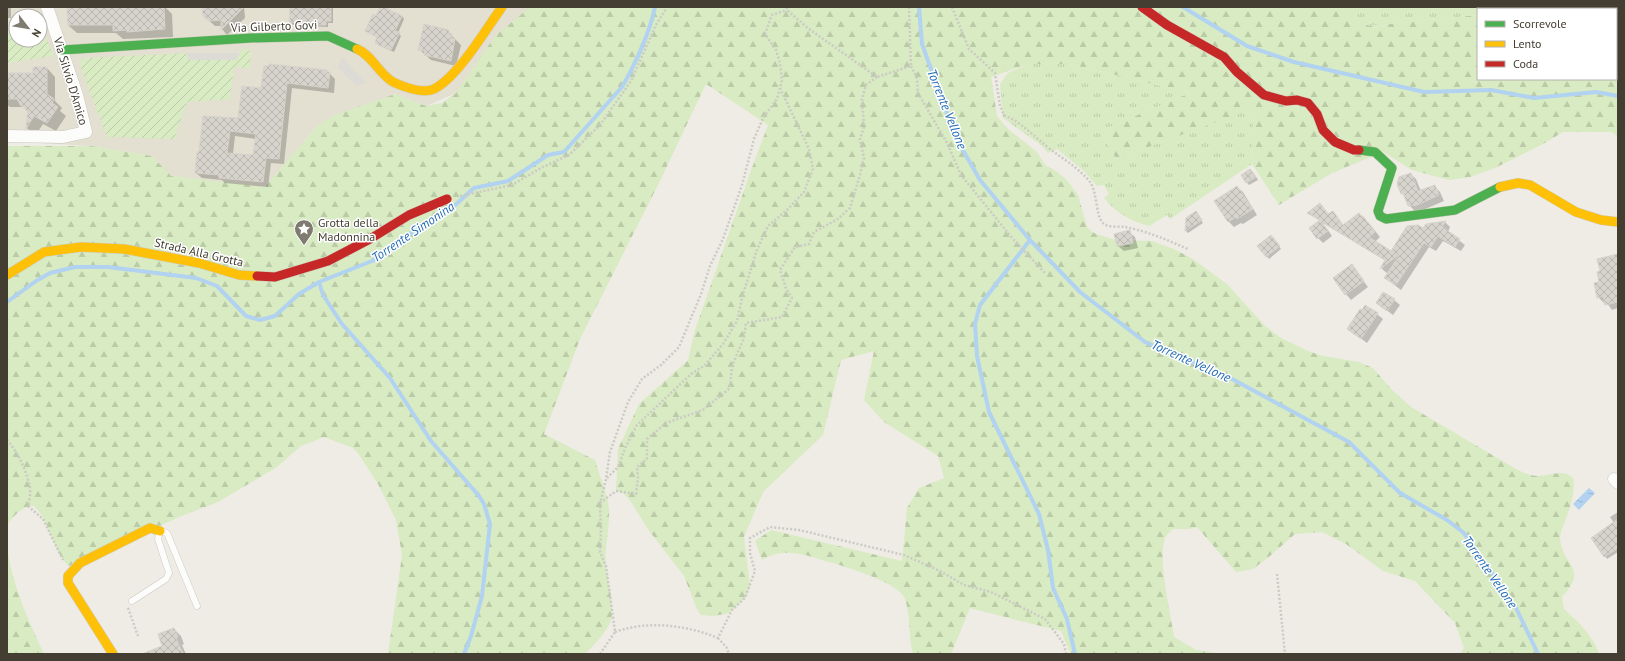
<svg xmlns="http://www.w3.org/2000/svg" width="1625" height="661" font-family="'PT Sans',sans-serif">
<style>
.residential{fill:#e3dfd1;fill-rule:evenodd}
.grass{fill:url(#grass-tufts)}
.forest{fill:url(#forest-firs)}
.garden{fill:url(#garden-furrows)}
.parking{fill:#dddbd5}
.water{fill:url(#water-ripples)}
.shadow{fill:#0003;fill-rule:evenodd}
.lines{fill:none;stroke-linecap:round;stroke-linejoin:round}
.stream{stroke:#b1d2f0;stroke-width:4}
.building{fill:url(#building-cross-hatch);stroke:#d6d3cb;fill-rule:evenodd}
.lane-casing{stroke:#cac8c1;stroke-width:7}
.street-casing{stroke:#cac8c1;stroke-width:13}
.fast-casing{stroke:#cecabb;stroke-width:10}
.slow-casing{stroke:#cecabb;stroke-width:10}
.jam-casing{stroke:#cecabb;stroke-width:10}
.path{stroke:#cccac5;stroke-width:2.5;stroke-dasharray:2 2;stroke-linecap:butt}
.lane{stroke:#fcfcfb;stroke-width:6}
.street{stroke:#fcfcfb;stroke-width:12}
.fast{stroke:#4caf50;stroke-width:9}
.slow{stroke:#ffc107;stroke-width:9}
.jam{stroke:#c62828;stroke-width:9}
.labels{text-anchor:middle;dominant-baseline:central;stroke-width:3;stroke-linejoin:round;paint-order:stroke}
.street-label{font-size:12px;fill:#433e31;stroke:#fff}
.poi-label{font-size:12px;fill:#433e31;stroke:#fff;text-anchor:start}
.water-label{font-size:13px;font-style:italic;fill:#246cb6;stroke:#fff}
</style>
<defs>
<pattern id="grass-tufts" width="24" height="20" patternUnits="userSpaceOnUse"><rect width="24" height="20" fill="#d8ebc2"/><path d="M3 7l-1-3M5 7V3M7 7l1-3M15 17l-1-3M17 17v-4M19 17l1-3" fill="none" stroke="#bbcba7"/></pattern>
<pattern id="forest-firs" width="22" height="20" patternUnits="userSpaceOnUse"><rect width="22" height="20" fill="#d8ebc2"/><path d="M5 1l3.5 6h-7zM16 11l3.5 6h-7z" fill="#bbcba7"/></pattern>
<pattern id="garden-furrows" width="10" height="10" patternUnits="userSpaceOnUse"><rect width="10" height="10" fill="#d8ebc2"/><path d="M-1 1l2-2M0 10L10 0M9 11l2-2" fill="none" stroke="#bbcba7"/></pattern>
<pattern id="water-ripples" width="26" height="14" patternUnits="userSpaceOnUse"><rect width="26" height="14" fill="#b1d2f0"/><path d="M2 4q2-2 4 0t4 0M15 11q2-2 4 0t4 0" fill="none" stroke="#99b5ce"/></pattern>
<pattern id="building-cross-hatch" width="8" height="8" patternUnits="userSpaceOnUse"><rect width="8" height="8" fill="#d7d4cd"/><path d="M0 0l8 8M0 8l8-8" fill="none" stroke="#bab7b0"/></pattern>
</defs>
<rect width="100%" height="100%" fill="#eeece5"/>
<path class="residential" d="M7 7H532L456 93 426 106 395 94 316 127 265 188 170 176 152 156 91 146 7 141ZM16 16H40V40H16Z"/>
<path class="grass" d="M1337 7H1538V9H1478V15L1370 26 1361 23Z
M1028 64H1070L1190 93 1100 131 1116 159 1254 107 1252 164 1170 219 1167 215 1149 226C1131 221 1116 213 1104 198L1109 194 1104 185 1097 186 1084 171 1057 149 1048 153 1041 145 1003 118 1000 84 1008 73Z"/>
<path class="forest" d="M530 7H1338L1361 23 1370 26 1478 15V79H1616V9H1536H1538V7H1618V136L1611 132H1563L1543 144 1495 168 1470 177 1449 180 1412 170 1383 152 1332 173 1279 205 1252 164 1254 108 1116 159 1100 131 1190 93 1070 64H1028L991 77 997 116 1008 129 1037 152 1045 165 1056 171 1066 179 1078 195 1087 227 1091 231 1096 234 1116 240 1152 241 1174 249 1193 259 1228 285 1264 325 1281 338 1308 351 1323 356 1359 362 1373 368 1391 389 1411 407 1516 469C1524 473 1530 476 1538 476 1551 476 1562 468 1573 478 1576 493 1569 510 1564 524 1562 528 1560 534 1560 539 1563 567 1589 567 1562 597L1564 609C1579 623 1592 634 1599 654H1460L1464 648 1455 623 1415 581 1383 571 1346 544 1322 532 1295 534 1270 556 1253 569 1236 572 1197 527 1189 529H1173C1171 531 1168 533 1166 536 1156 555 1171 614 1174 637L1196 650 1225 654H1071L1061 631 970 608 951 654H913C908 636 911 617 905 599 900 580 825 561 805 555 788 552 778 551 762 560L755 541 771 530 902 561 907 508 919 488 944 478 938 456 884 422 864 400 874 351 841 360 823 435 763 492 744 537 750 586 745 598 729 613 714 616 701 615 697 609 684 576 650 532 629 499 623 493 616 491 618 449 639 404 688 360 695 330 750 173 768 125 706 84 659 183 580 339 544 434 595 460C599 475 608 495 609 510 610 529 604 547 606 565 607 580 615 607 611 620 606 633 595 644 585 654H388L402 555 396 520 378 484 358 453 353 448 324 437 301 446 277 467 218 502 184 515 69 566C52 551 51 522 34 506 22 506 13 516 7 526V146H91L152 156 171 176 265 187 316 127 335 115 395 94 426 106 442 103 456 93 495 36Z
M7 546C12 585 28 619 44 654H7Z"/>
<path class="garden" d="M16 32V40H40V32H43L54 56 7 63V33Z
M247 48 251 54 250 68 234 67 230 99 187 102 174 139 107 137 79 63 84 58 186 53 189 60H236L242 49Z"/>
<path class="parking" d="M186 53H240L236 60H189Z
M342 57 366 83 357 86 338 68Z"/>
<path class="water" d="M1589 488 1595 493 1579 510 1573 504Z"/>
<path class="shadow" d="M7 7H11V18H7Z
M68 7H165L172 14 173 37 123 39 116 33H77L68 25Z
M203 7H244L245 18 227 35 222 29V26H215L204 16Z
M291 7H332L333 8V23H328V27L293 25 290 22Z
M402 16 404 19 398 33 401 36 394 52 378 45 376 42 378 38 366 31Z
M450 34 461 45 456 66 431 60 419 49Z
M47 68 55 77V101L62 108 60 111 66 116 56 131 43 124 35 136 27 128 28 112 24 107H10L7 105V74H34Z
M327 71 335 79 334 93 292 88 284 164 271 163 268 187 225 183 222 180 202 178 196 173 262 89ZM235 136 256 139 254 156 233 154Z
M1253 172 1258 180 1249 185 1242 176Z
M1411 174 1416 179 1421 191 1434 186 1440 192 1444 201 1423 210 1415 211 1409 205 1406 197 1402 193Z
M1237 187 1243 192 1257 215 1243 224 1241 223 1234 227 1229 222 1215 201Z
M1332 212 1344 226 1368 222 1380 237 1375 242 1391 252 1424 230 1426 225 1445 222 1450 227 1448 232 1465 245 1461 251 1443 241 1436 251 1429 247 1401 290 1385 278 1388 274 1382 269 1386 261 1323 223 1332 236 1323 243 1318 238 1320 221 1309 213 1328 215Z
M1198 215 1203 223 1188 233 1186 231 1187 218Z
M1129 232 1135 237 1138 248 1124 251 1118 246 1116 235Z
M1274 239 1281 249 1269 259 1259 246Z
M1618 257V308L1612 310 1606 302 1604 303 1598 297 1601 271Z
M1352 266 1368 287 1351 300 1346 294Z
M1394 300 1400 305 1393 315 1377 303Z
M1377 314 1383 319 1367 343 1348 329Z
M1618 512V552L1607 559 1605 556 1614 523 1610 517Z
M174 629 181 636 184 644 182 645 186 654H143L163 646Z"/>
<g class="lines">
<path class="stream" d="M919 7 922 44 956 138 980 180 1030 240 1080 292 1145 342 1234 380 1349 442 1400 493 1447 520 1464 533 1516 608 1538 654
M1183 7 1247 46 1294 62 1424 92 1491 90 1534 98 1596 92 1618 96
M1030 240 980 305 975 324 977 356 989 412 1039 514 1048 550 1053 588 1067 619 1075 654
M7 302 36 281 50 273 75 267H108L196 278 217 286 246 316 260 320 275 316 299 294 319 282
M464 654 471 636 482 596 490 524 484 504 479 496 431 441 390 378 342 324 323 295 319 282 372 261 421 226 453 207 474 188 508 181 548 155 564 152 622 87C635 65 650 32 655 7"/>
</g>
<path class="building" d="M67 7H164L165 29 127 32V30L113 31V25H68Z
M202 7H244L221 30V20L209 21 203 16Z
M290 7H331V21H326V25H309V23L289 22Z
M380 7H384L402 16 395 31 400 32 391 50 375 43 377 37 365 31 373 14 376 16Z
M424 24 449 30V33L452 34 451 38 455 39 451 61 424 55 425 51 418 50Z
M269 64 327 70V72H330L328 88 287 83 279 159 266 158 263 182 219 178V175L195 173 197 152H199L203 116 238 118 242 86 261 88 264 66H268ZM230 131 256 134 253 155 227 153Z
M33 67H47V94L54 99 52 103 58 107 47 123 34 116 26 129 28 109 21 106 17 99H7V73H33Z
M1250 169 1256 177 1246 183 1241 175Z
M1411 173 1418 191 1435 185 1439 195 1417 205 1408 206 1403 193 1401 194 1397 184 1399 177Z
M1237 186 1253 209 1237 219 1236 217 1228 222 1214 201Z
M1320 203 1328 214 1333 211 1343 225 1359 213 1361 216H1363L1375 232 1369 237 1391 251 1407 226 1418 225 1423 228 1426 224 1446 221 1442 227 1460 239 1455 247 1438 236 1431 247 1424 243 1396 285 1384 278 1400 254 1380 269 1385 260 1321 221 1328 231 1317 239 1309 228 1320 220 1307 213Z
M1196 211 1202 220 1185 231 1186 218Z
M1130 230 1133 243 1117 246 1114 234Z
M1271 235 1280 246 1266 257 1257 246Z
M1618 254V302L1605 305 1603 296 1597 298 1594 283 1599 282 1597 272 1600 271 1597 259Z
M1352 264 1364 281 1345 295 1333 278Z
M1383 292 1395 299 1387 311 1376 303Z
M1365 305 1378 313 1361 339 1347 329 1360 309 1362 310Z
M1618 519V548L1604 557 1591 538Z
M174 628 178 637 176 638 183 654H142L162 646 158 634Z"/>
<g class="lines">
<defs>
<path id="lane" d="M132 601 166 579 169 573 158 539 160 531 167 533 197 606"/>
<path id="street" d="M7 136 63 137 86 132 77 95 47 7
M1614 479 1618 483"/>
<path id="fast" d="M62 50 251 38 328 36 357 49
M1359 150 1375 152 1392 168 1378 211 1380 216 1386 219 1455 210 1500 187"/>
<path id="slow" d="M357 49C372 55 379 74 393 82 404 87 423 94 434 89 458 77 486 29 502 7
M1500 187 1518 183 1530 185 1576 212 1601 220 1618 222
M7 275 44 252 81 247 124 249 199 263 239 275 257 276
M113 654 68 583V576L80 563 150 528 160 531"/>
<path id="jam" d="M1142 7 1167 25 1224 57 1237 72 1264 95 1286 101 1297 100 1308 103 1317 114 1323 130 1335 142 1354 150H1359
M257 276 275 277 328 261 370 239 409 215 447 199"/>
</defs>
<use href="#lane" class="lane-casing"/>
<use href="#street" class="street-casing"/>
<use href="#fast" class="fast-casing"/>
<use href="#slow" class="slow-casing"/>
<use href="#jam" class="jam-casing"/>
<path class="path" d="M787 7V10L809 29 877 77 911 66 909 7
M952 7 969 49 995 73 1000 106 1004 115C1024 124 1033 136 1050 149 1063 159 1079 168 1090 182 1098 193 1095 217 1104 224 1110 228 1119 226 1125 227 1147 231 1167 240 1188 249
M911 66 917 78 918 93 947 143 961 175 1012 238 1046 274
M460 196 512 185 541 168 569 155 600 125 631 81 656 25 667 7
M7 440C18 452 27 472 30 488 31 493 29 501 28 506L43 519 63 560
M607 478 618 467 626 446 637 425 691 374 705 365 723 344 737 321 743 294 757 250 768 226 787 210 804 192 813 169 809 149 780 88
M600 503 616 491 636 494 638 478 637 467 647 459V439L666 423 703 410 730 388 732 366 744 338 746 323 782 317 792 298 786 288 780 270 795 247 809 244 814 232 838 219 850 208 860 175 864 158 860 139 864 127 862 99 866 85 877 77
M1277 574 1285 654
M128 608 138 636
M615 632C648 620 686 625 718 638L732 610 745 598 755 571 750 553V538L770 527 799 530 904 555 940 571 964 585 991 592 1045 619 1064 644 1066 654
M718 638 727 648 729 654
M600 654 615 632 606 566 600 552 601 528 600 504 606 479 610 452 628 402 642 379 661 365 679 347 701 294 710 266 723 239 742 185 754 139 763 118 777 99 782 80 780 63 776 50 765 34 772 15 787 10"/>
<use href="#lane" class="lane"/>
<use href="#street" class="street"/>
<use href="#fast" class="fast"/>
<use href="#slow" class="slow"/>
<use href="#jam" class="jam"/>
</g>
<defs>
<symbol id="sight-pin" viewBox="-11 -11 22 30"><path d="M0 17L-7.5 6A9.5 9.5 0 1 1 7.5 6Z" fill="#7f7b70" stroke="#fff"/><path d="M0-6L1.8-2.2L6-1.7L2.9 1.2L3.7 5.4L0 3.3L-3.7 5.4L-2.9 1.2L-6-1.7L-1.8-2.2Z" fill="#fff"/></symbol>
</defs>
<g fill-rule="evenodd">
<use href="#sight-pin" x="293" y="218" width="22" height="30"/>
</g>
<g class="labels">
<g class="street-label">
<text transform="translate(274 26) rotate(-2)">Via Gilberto Govi</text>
<text transform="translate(71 81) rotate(73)">Via Silvio D'Amico</text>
<text transform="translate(199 252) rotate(13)">Strada Alla Grotta</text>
</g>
<g class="poi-label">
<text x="318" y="222">Grotta della<tspan x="318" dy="14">Madonnina</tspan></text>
</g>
<g class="water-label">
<text transform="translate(947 109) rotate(68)">Torrente Vellone</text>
<text transform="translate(413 232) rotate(-34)">Torrente Simonina</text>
<text transform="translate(1191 361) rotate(24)">Torrente Vellone</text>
<text transform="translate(1490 572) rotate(55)">Torrente Vellone</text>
</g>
</g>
<rect width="1625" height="661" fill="none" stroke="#433e31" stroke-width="16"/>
<rect x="1477" y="8" width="140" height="72" fill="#ffffff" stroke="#b4b2ad"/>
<rect x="1485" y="21" width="20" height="6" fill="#4caf50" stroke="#b4b2ad"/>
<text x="1513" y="28" font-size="12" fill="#433e31">Scorrevole</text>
<rect x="1485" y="41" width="20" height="6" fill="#ffc107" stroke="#b4b2ad"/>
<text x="1513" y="48" font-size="12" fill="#433e31">Lento</text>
<rect x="1485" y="61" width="20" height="6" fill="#c62828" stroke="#b4b2ad"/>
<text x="1513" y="68" font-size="12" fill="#433e31">Coda</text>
<g transform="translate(28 28) rotate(121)"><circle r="19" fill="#ffffff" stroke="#b4b2ad"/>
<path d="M0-3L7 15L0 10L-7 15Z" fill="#7f7b70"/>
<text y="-6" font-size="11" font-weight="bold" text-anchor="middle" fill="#433e31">N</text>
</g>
</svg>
